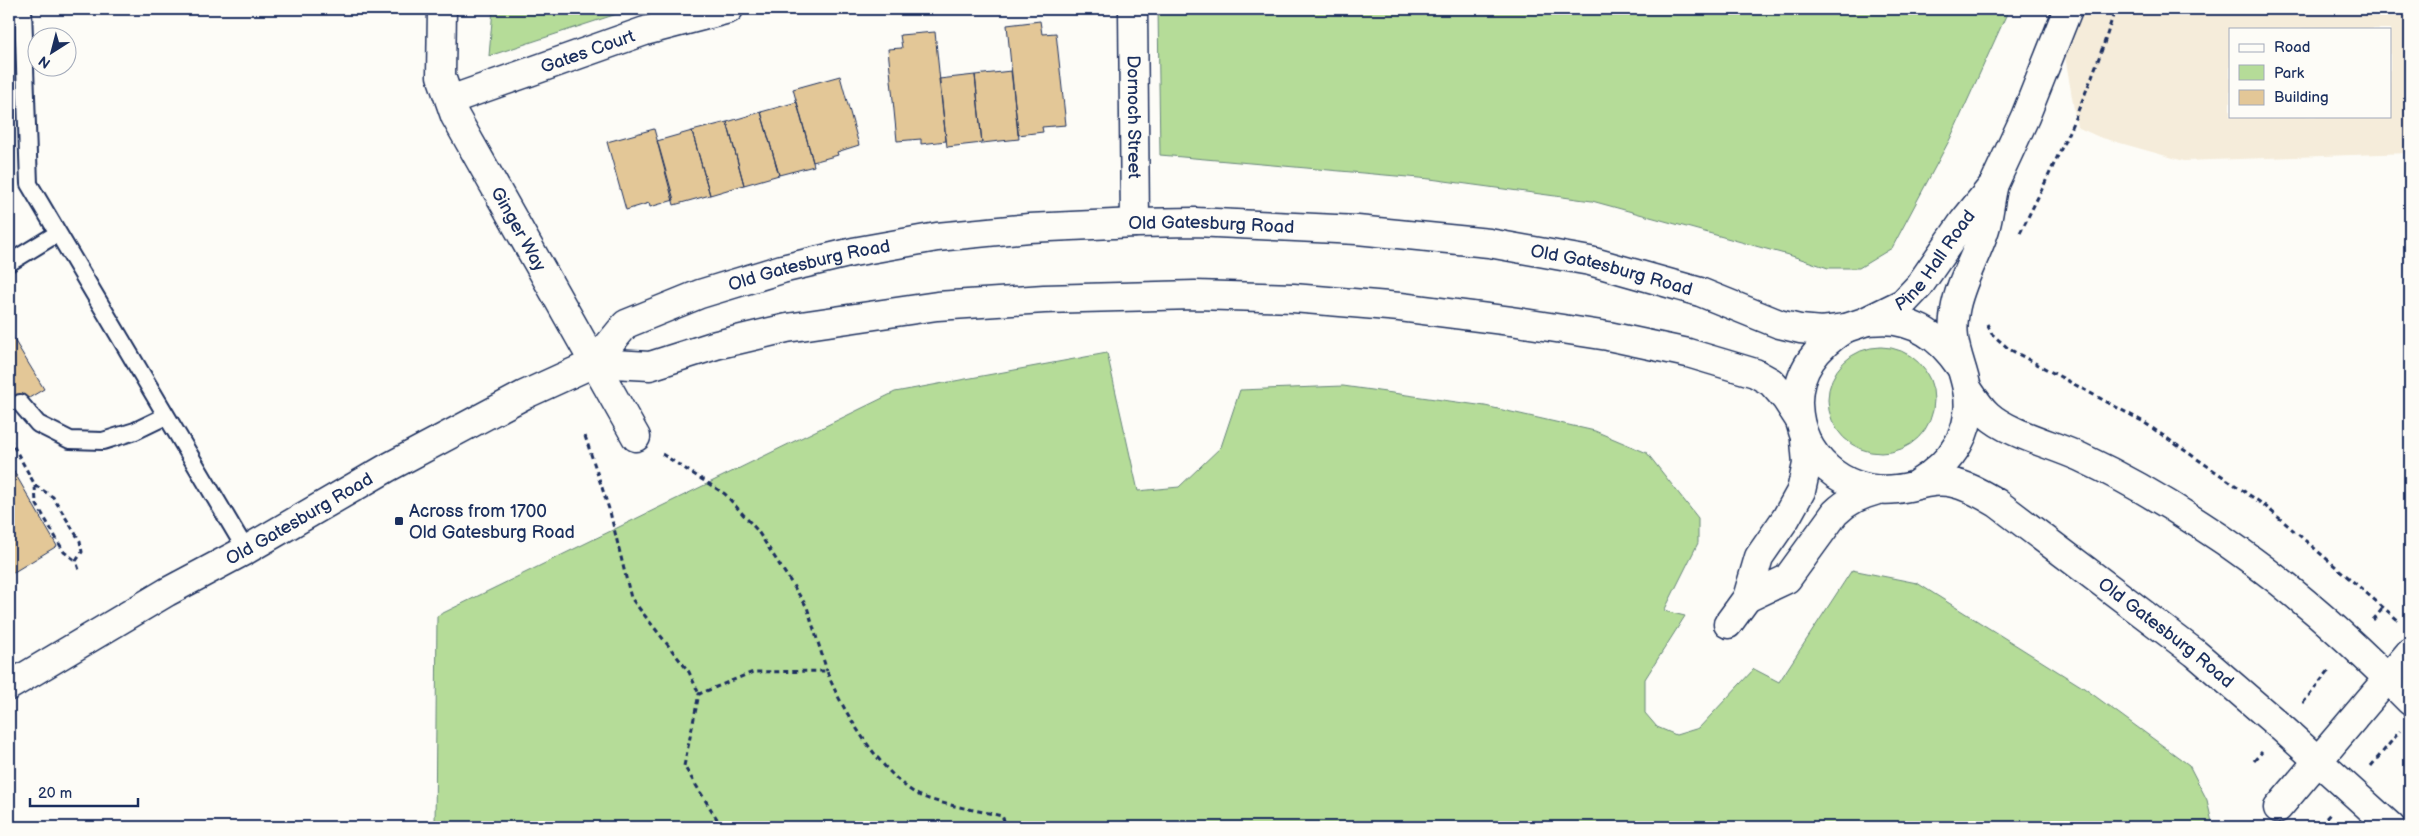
<svg xmlns="http://www.w3.org/2000/svg" width="2419" height="836" font-family="'Balsamiq Sans',sans-serif">
<style>
.built{fill:#f5ecda;fill-rule:evenodd}
.green{fill:#b5dc98;stroke:#68867b}
.building{fill:#e3c797;stroke:#1b2f5e}
.lines{fill:none;stroke-linecap:round;stroke-linejoin:round}
.lane-casing{stroke:#1b2f5e;stroke-width:20}
.street-casing{stroke:#1b2f5e;stroke-width:31}
.secondary-casing{stroke:#1b2f5e;stroke-width:31}
.path{stroke:#1b2f5e;stroke-width:3;stroke-dasharray:5 4;stroke-linecap:butt}
.lane{stroke:#fdfcf7;stroke-width:16}
.street{stroke:#fdfcf7;stroke-width:28}
.secondary{stroke:#fdfcf7;stroke-width:28}
.poi-dot{fill:#1b2f5e;stroke:#fdfcf7;stroke-width:2}
.labels{text-anchor:middle;dominant-baseline:central;stroke-width:4;stroke-linejoin:round;paint-order:stroke}
.street-label{font-size:18px;fill:#1b2f5e;stroke:#fdfcf7}
.poi-label{font-size:18px;fill:#1b2f5e;stroke:#fdfcf7;text-anchor:start}
</style>
<rect width="100%" height="100%" fill="#fdfcf7"/>
<filter id="ink" filterUnits="userSpaceOnUse"><feTurbulence type="fractalNoise" baseFrequency=".02" numOctaves="2"/><feDisplacementMap in="SourceGraphic" scale="10" xChannelSelector="R" yChannelSelector="G"/><feConvolveMatrix kernelMatrix="1 2 1 2 8 2 1 2 1" color-interpolation-filters="sRGB"/></filter>
<g filter="url(#ink)">
<path class="built" d="M2068 9H2410V153L2184 161 2099 137 2077 127 2061 32ZM2230 29H2390V116H2230Z"/>
<path class="green" d="M493 9H632L489 56Z
M1158 9H2009L1950 139 1892 248 1859 268H1828L1792 256 1592 201 1430 179 1160 155Z
M1828 400a53 53 0 1 1 106 0a53 53 0 1 1-106 0Z
M1107 353 1138 491 1179 487 1221 447 1240 390 1343 386 1485 406 1595 431 1647 453 1698 518V543L1664 611 1685 616 1645 679V713L1657 727 1676 735 1699 728 1754 669 1779 682 1852 570 1917 583 2084 688 2189 765 2207 800 2213 827H435L437 616 895 392Z"/>
<path class="building" d="M1040 21 1042 34 1056 33 1066 125 1042 127 1043 132 1018 135 1007 25Z
M935 32 946 141 921 144V139L897 141 888 49 902 48 900 35Z
M1011 71 1019 139 982 143 975 75Z
M975 75 982 143 947 147 939 79Z
M840 76 859 145 837 152 838 155 813 162 793 89Z
M797 102 814 166 779 175 761 112Z
M761 112 779 175 744 185 727 122Z
M727 122 744 185 710 195 692 131Z
M654 129 674 200 650 207 649 203 626 210 607 142Z
M692 131 710 195 674 205 657 141Z
M10 333 44 389 9 410V334Z
M9 463 57 546 9 575Z"/>
<g class="lines">
<defs>
<path id="lane" d="M23 9 29 184 246 550
M9 263 58 233
M20 403 38 424 70 440 103 441 135 431 166 416"/>
<g id="street">
<path id="s1" d="M442 9 441 76 455 116 636 437"/>
<path id="s2" d="M1133 9 1135 223"/>
<path id="s3" d="M450 100 645 31 729 9"/>
<path d="M1747 598 1787 579 1835 513C1848 500 1861 495 1878 490"/>
<path d="M1728 624 1747 598 1759 557 1786 518 1801 491 1807 464 1805 440"/>
<path d="M2278 808 2410 652"/>
</g>
<g id="secondary">
<path d="M1871 321C1908 316 1938 334 1959 365"/>
<path id="s4" d="M1846 328C1819 345 1797 370 1798 404 1800 457 1843 495 1897 489 1916 487 1933 478 1953 483 1969 486 1983 495 1997 503L2195 653 2283 729 2391 827"/>
<path d="M594 363 650 366 716 345 787 328 937 306 1044 299 1195 295 1293 298 1400 307 1511 321 1608 336 1688 353 1755 373 1771 382 1786 399 1799 419"/>
<path d="M1967 388C1973 397 1979 407 1988 415 2007 433 2054 445 2080 457 2121 476 2161 499 2199 524 2276 573 2347 636 2410 701"/>
<path d="M1918 483C1952 463 1975 430 1967 389 1961 359 1949 344 1955 311 1959 284 1977 255 1985 229 1989 216 1990 201 1993 188"/>
<path id="s5" d="M9 686 167 592 246 550 387 468 524 395 594 363 626 324 700 294 782 269 853 252 937 237 1029 228 1135 223 1195 222 1357 230 1489 243 1590 261 1700 292 1779 324 1800 329 1822 331 1846 328 1864 322 1903 303 1919 286 1964 221 1994 184 2025 117 2068 9"/>
</g>
</defs>
<use href="#lane" class="lane-casing"/>
<use href="#street" class="street-casing"/>
<use href="#secondary" class="secondary-casing"/>
<path class="path" d="M2020 233C2057 160 2092 87 2115 9
M1987 324 1992 334 2009 349 2142 421 2264 505 2399 621
M585 436 610 512 631 598 689 672 699 694
M9 438 35 485 53 497 80 541 82 552 76 561 79 570
M662 454 725 494 757 530 807 607 827 671
M35 486 36 503 64 552 76 561
M2373 620 2384 607
M2303 703 2330 669
M2254 761 2262 752
M2371 766 2400 731
M2320 825 2330 814
M722 827 684 766 699 694 753 672 827 671C839 707 887 783 923 797 948 806 976 810 1002 816L1007 827"/>
<use href="#lane" class="lane"/>
<use href="#street" class="street"/>
<use href="#secondary" class="secondary"/>
</g>
</g>
<rect class="poi-dot" x="394" y="516" width="10" height="10" rx="2.5"/>
<g class="labels">
<g class="street-label">
<text stroke="none"><textPath href="#s3" startOffset="146">Gates Court</textPath></text>
<text stroke="none"><textPath href="#s2" startOffset="108">Dornoch Street</textPath></text>
<text stroke="none"><textPath href="#s5" startOffset="1318">Old Gatesburg Road</textPath></text>
<text stroke="none"><textPath href="#s1" startOffset="239">Ginger Way</textPath></text>
<text stroke="none"><textPath href="#s5" startOffset="2082">Pine Hall Road</textPath></text>
<text stroke="none"><textPath href="#s5" startOffset="912">Old Gatesburg Road</textPath></text>
<text stroke="none"><textPath href="#s5" startOffset="1722">Old Gatesburg Road</textPath></text>
<text stroke="none"><textPath href="#s5" startOffset="335">Old Gatesburg Road</textPath></text>
<text stroke="none"><textPath href="#s4" startOffset="560">Old Gatesburg Road</textPath></text>
</g>
<g class="poi-label">
<text x="409" y="511">Across from 1700<tspan x="409" dy="21">Old Gatesburg Road</tspan></text>
</g>
</g>
<rect width="2419" height="836" fill="none" stroke="#fdfcf7" stroke-width="30"/>
<rect x="15" y="15" width="2389" height="806" fill="none" stroke="#1b2f5e" stroke-width="2" filter="url(#ink)"/>
<rect x="2229" y="28" width="162" height="90" fill="#fdfcf7" stroke="#a3aaba"/>
<rect x="2239" y="44" width="25" height="8" fill="#fdfcf7" stroke="#a3aaba"/>
<text x="2274" y="52" font-size="15" fill="#1b2f5e">Road</text>
<rect x="2239" y="65" width="25" height="15" fill="#b5dc98" stroke="#a3aaba"/>
<text x="2274" y="78" font-size="15" fill="#1b2f5e">Park</text>
<rect x="2239" y="90" width="25" height="15" fill="#e3c797" stroke="#a3aaba"/>
<text x="2274" y="102" font-size="15" fill="#1b2f5e">Building</text>
<g transform="translate(52 52) rotate(216)"><circle r="24" fill="#fdfcf7" stroke="#a3aaba"/>
<path d="M0-4L9 19L0 12L-9 19Z" fill="#1b2f5e"/>
<text y="-8" font-size="14" font-weight="bold" text-anchor="middle" fill="#1b2f5e">N</text>
</g>
<path d="M30 798v8h108v-8" fill="none" stroke="#1b2f5e" stroke-width="2.5"/>
<text x="38" y="798" font-size="15" fill="#1b2f5e" stroke="#fdfcf7" stroke-width="4" paint-order="stroke">20 m</text>
</svg>
